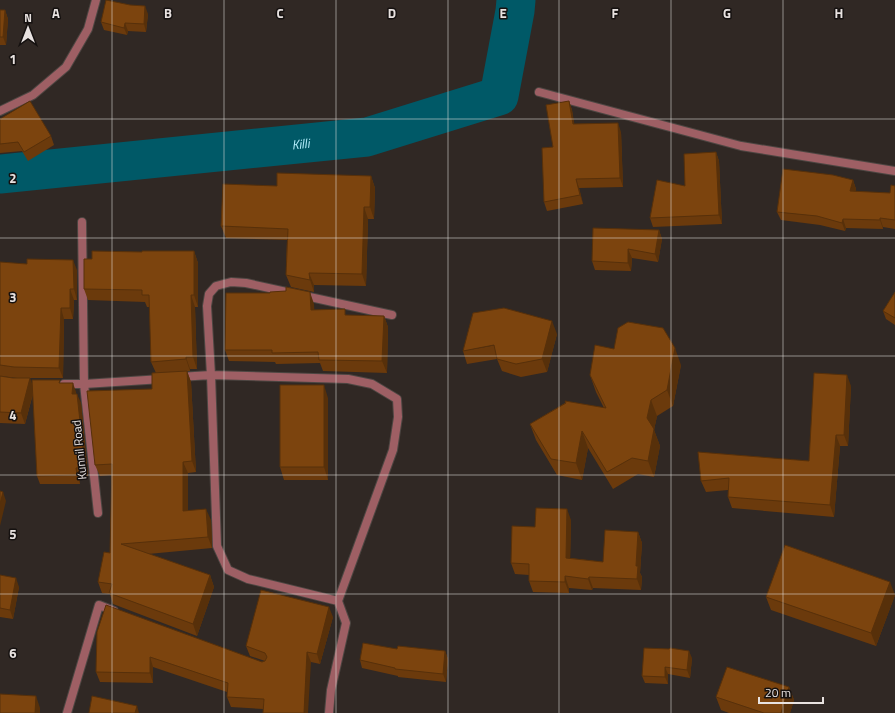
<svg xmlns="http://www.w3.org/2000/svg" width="895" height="713" font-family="'Titillium Web',sans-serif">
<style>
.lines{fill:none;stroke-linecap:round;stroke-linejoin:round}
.river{stroke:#005967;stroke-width:39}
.minor-casing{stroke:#4d4642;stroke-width:10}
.minor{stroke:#9e5f64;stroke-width:8}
.wall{fill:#6b3a0c}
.shaded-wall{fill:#57300a}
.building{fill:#7c440e;stroke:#57300a}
.grid{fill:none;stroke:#e8e2e0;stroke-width:1;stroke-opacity:0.55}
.labels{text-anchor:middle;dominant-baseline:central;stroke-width:3;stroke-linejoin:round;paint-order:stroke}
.street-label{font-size:12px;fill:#e8e2e0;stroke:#151110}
.water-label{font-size:13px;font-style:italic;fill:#b5effd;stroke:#151110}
.grid-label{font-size:13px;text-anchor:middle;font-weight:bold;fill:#e8e2e0;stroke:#151110;stroke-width:3;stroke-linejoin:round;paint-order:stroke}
</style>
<rect width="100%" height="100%" fill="#302824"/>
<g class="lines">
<path class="river" id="s1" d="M0 174 367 137 499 96 515 11 516 0"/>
<defs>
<path id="minor" d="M539 92 741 146 895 171
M0 111 33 95 66 67 88 29 96 0
M82 222 84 384 98 513
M179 377 211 375 348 379 372 384 397 399 398 417 393 450 338 601 346 623 331 690 329 713
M64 384H84L162 379
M338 601 248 579 228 570 217 546 211 375 207 306 209 294 216 286 231 282 246 283 392 315
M67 713 99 605 114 611"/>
</defs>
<use href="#minor" class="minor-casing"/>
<use href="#minor" class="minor"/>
</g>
<path class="wall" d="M0 10H5L8 19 6 45H0Z
M148 14 146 32 128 31 127 35 104 30 101 22Z
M569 101 572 110 574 124 621 132 623 187 579 188 583 204 547 211 544 202 553 147Z
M0 119 51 136 54 145 28 161 22 151 0 153Z
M716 152 719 161 722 224 653 227 650 218 685 186Z
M371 176 375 188 374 219H368L366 286 314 285V292L291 287 286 275 287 240 226 238 221 226 277 186Z
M853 180 856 189 855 192 890 193 895 186V229L883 227V229L846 228 845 231 820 225 781 220 777 212Z
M659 230 662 239 658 262 632 258 631 271 595 270 592 261Z
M194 251 198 263V307H195L197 369H190V371H187L191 382 196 472 188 473V511L211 520 212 548 148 554 210 575 214 587 197 636 113 604 110 594 102 593 98 582 110 553 112 475 100 476 95 465 152 389 156 373 151 362 150 307H147L145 302 88 300 84 289 92 259 142 252Z
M0 262 77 270V300H74L73 319H64L63 378H17L0 376Z
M895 292V325L886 319 883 311Z
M314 304V310L347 315 384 316 388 327 387 373 323 371 320 363 276 364 275 362 229 361 225 350Z
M557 334 547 372 521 377 502 371 497 359 467 364 463 351Z
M681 365 673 406 657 416 654 430 660 446 654 477 638 474 613 489 588 448 582 480 557 475 536 440 530 424 565 403V401L604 408 596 392 590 375Z
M0 376 32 383H60L76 392V394L81 403 88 476 80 477V484H40L37 476 33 394 25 424 0 423Z
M851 386 848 446H840L834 517 732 508 728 497V490L706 492 701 481 809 461Z
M328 398V480H284L280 467Z
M571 520 570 558 603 562 638 532 642 543 640 573 642 577 641 590 593 588 592 590 569 588V593L533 592 529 581V575L515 574 511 563 535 527Z
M0 575 19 587 13 619 0 617Z
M895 595 876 646 771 610 766 597Z
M333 617 320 664 311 662 263 709 231 707 227 697V692L153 667V683L100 682 96 672 97 632 262 662 265 661 250 656 246 646Z
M397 649 445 651 448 659 446 682 398 677V676L362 668 360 660Z
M692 658 690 678 668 674V684L645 683 642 676Z
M789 687 794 700 790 713H729L721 710 716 697Z"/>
<path class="shaded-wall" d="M145 6 148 14 146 32 144 24Z
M5 10 8 19 6 45 3 37Z
M125 23 128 31 127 35 124 28Z
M569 101 572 110 576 133 573 124Z
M618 123 621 132 623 187 620 178Z
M716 152 719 161 722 224 719 215Z
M371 176 375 188 374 219 370 207Z
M576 179 579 188 583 204 580 195Z
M853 180 856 189 853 200 850 191Z
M364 207 368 219 366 286 362 274Z
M880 218 883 227V229L880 220Z
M843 219 846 228 845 231 842 223Z
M659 230 662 239 658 262 655 254Z
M628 249 632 258 631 271 628 263Z
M194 251 198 263V307L194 295Z
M73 260 77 270V300L74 289Z
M309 273 314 285V292L310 280Z
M70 289 74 300 73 319 70 308Z
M310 292 314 304 315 321 311 310Z
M191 295 195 307 197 369 193 357Z
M61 308 64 319 63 378 59 368Z
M384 316 388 327 387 373 382 361Z
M552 321 557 334 547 372 542 359Z
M675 348 681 365 673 406 667 390Z
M186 357 190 369V371L186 359Z
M187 371 191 382 196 472 192 461Z
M847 375 851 386 848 446 844 435Z
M30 378 34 389 25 424 21 413Z
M73 383 76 392V403L72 394Z
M324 385 328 398V480L324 467Z
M77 394 81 403 88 476 85 467Z
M651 400 657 416 654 430 660 446 654 477 648 461 647 418Z
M582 431 588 448 582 480 576 463Z
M836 435 840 446 834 517 830 505Z
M183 462 188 473V522L183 511Z
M76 468 80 477V484L77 475Z
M3 492 6 501 0 526V504Z
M206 509 211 520 212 548 208 537Z
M567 509 571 520 570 569 566 558Z
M638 532 642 543 640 573 642 577 641 590 637 579 636 566Z
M210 575 214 587 197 636 193 624Z
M565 576 569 588V593L565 582Z
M589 577 593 588 592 590 588 579Z
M16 578 19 587 13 619 10 610Z
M890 582 895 595 876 646 871 633Z
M329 607 333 617 320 664 317 654Z
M445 651 448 659 446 682 443 674Z
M689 651 692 658 690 678 687 670Z
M307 652 311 662 308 713H304Z
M150 657 153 667V683L150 673Z
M665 667 668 674V684L665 677Z
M789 687 794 700 790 713H781Z
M36 696 40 708V713H35Z
M137 706 139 713H135Z"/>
<path class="building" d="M106 0 130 5 145 6 144 24 125 23 124 28 101 22Z
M0 10H5L3 37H0Z
M30 101 51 136 24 152 18 142 0 144V119Z
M569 101 573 124 618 123 620 178 576 179 580 195 544 202 542 148 553 147 546 105Z
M716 152 719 215 650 218 657 180 685 186 684 154Z
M783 169 833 175 853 180 850 191 890 193 891 185 895 186V220L880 218V220L843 219 842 223 817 216 777 212Z
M277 173 371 176 370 207H364L362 274 309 273 310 280 286 275 288 229 221 226 223 184 277 186Z
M593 228 659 230 655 254 628 249V263L592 261Z
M92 251 142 252V251H194V295H191L193 357H186V359L151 362 149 295H142V290L84 289V259H92Z
M27 259 73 260 74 289H70V308H61L59 368 14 367 0 365V262L27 264Z
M286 287 310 292 311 310 345 309V315L384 316 382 361 319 360 318 352 272 353V350H225L226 293H270V292L286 291Z
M895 292V318L883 311Z
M504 308 552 321 542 359 516 364 497 359 494 345 463 351 473 313Z
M628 322 663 328 675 348 667 390 651 400 647 418 654 429 648 461 632 458 607 472 582 431 576 463 551 459 530 424 566 403 565 401 606 408 590 375 595 345 614 349 618 328Z
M187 371 192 461 183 462V511L206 509 208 537 121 544 210 575 193 624 109 593 112 584 98 582 104 552 110 553 112 464 95 465 87 391 152 389V373Z
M814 373 847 375 844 435H836L830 505 728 497 729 478 701 481 698 452 809 461Z
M0 376 13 378H30L21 413 0 412Z
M32 380H60L59 383H73L72 394H77L85 467 76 468 77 475 37 476Z
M280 385H324V467H280Z
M0 491 3 492 0 504Z
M536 508 567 509 566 558 603 562 605 530 638 532 636 566H638L637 579 589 577 588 579 565 576V582L529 581V564L511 563 512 526 535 527Z
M785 545 890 582 871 633 766 597Z
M0 575 16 578 10 610 0 608Z
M261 590 329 607 317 654 307 652 304 713H263L264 699 227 697 228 683 150 657V673L96 672 97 632 106 605 262 662 265 661 267 657 265 653 246 646Z
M363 643 397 649 398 646 445 651 443 674 395 669V668L360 660Z
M644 648 669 649 670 648 689 651 687 670 665 667V677L642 676Z
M727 667 789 687 781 713H764L716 697Z
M0 694 36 696 35 713H0Z
M92 696 137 706 135 713H89Z"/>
<path class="grid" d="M112 0V713M224 0V713M336 0V713M448 0V713M559 0V713M671 0V713M783 0V713M0 119H895M0 238H895M0 356H895M0 475H895M0 594H895"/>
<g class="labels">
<g class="street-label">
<text transform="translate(79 450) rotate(-96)">Kunnil Road</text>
</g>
<g class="water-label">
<text stroke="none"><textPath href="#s1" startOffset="302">Killi</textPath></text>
</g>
</g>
<g class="grid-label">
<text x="56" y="18">A</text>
<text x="168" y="18">B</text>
<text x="280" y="18">C</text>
<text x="392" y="18">D</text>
<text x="503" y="18">E</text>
<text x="615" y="18">F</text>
<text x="727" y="18">G</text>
<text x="839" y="18">H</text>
<text x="13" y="64">1</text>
<text x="13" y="183">2</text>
<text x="13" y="302">3</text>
<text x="13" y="420">4</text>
<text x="13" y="539">5</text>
<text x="13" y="658">6</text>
</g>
<g transform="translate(28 28)" stroke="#151110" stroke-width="3" paint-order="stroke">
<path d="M0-3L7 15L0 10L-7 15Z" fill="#e8e2e0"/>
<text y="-6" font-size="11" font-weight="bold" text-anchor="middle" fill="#e8e2e0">N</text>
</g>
<path d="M759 697v6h64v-6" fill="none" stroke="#e8e2e0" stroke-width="2"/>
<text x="765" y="697" font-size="12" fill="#e8e2e0" stroke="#151110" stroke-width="3" paint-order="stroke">20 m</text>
</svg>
